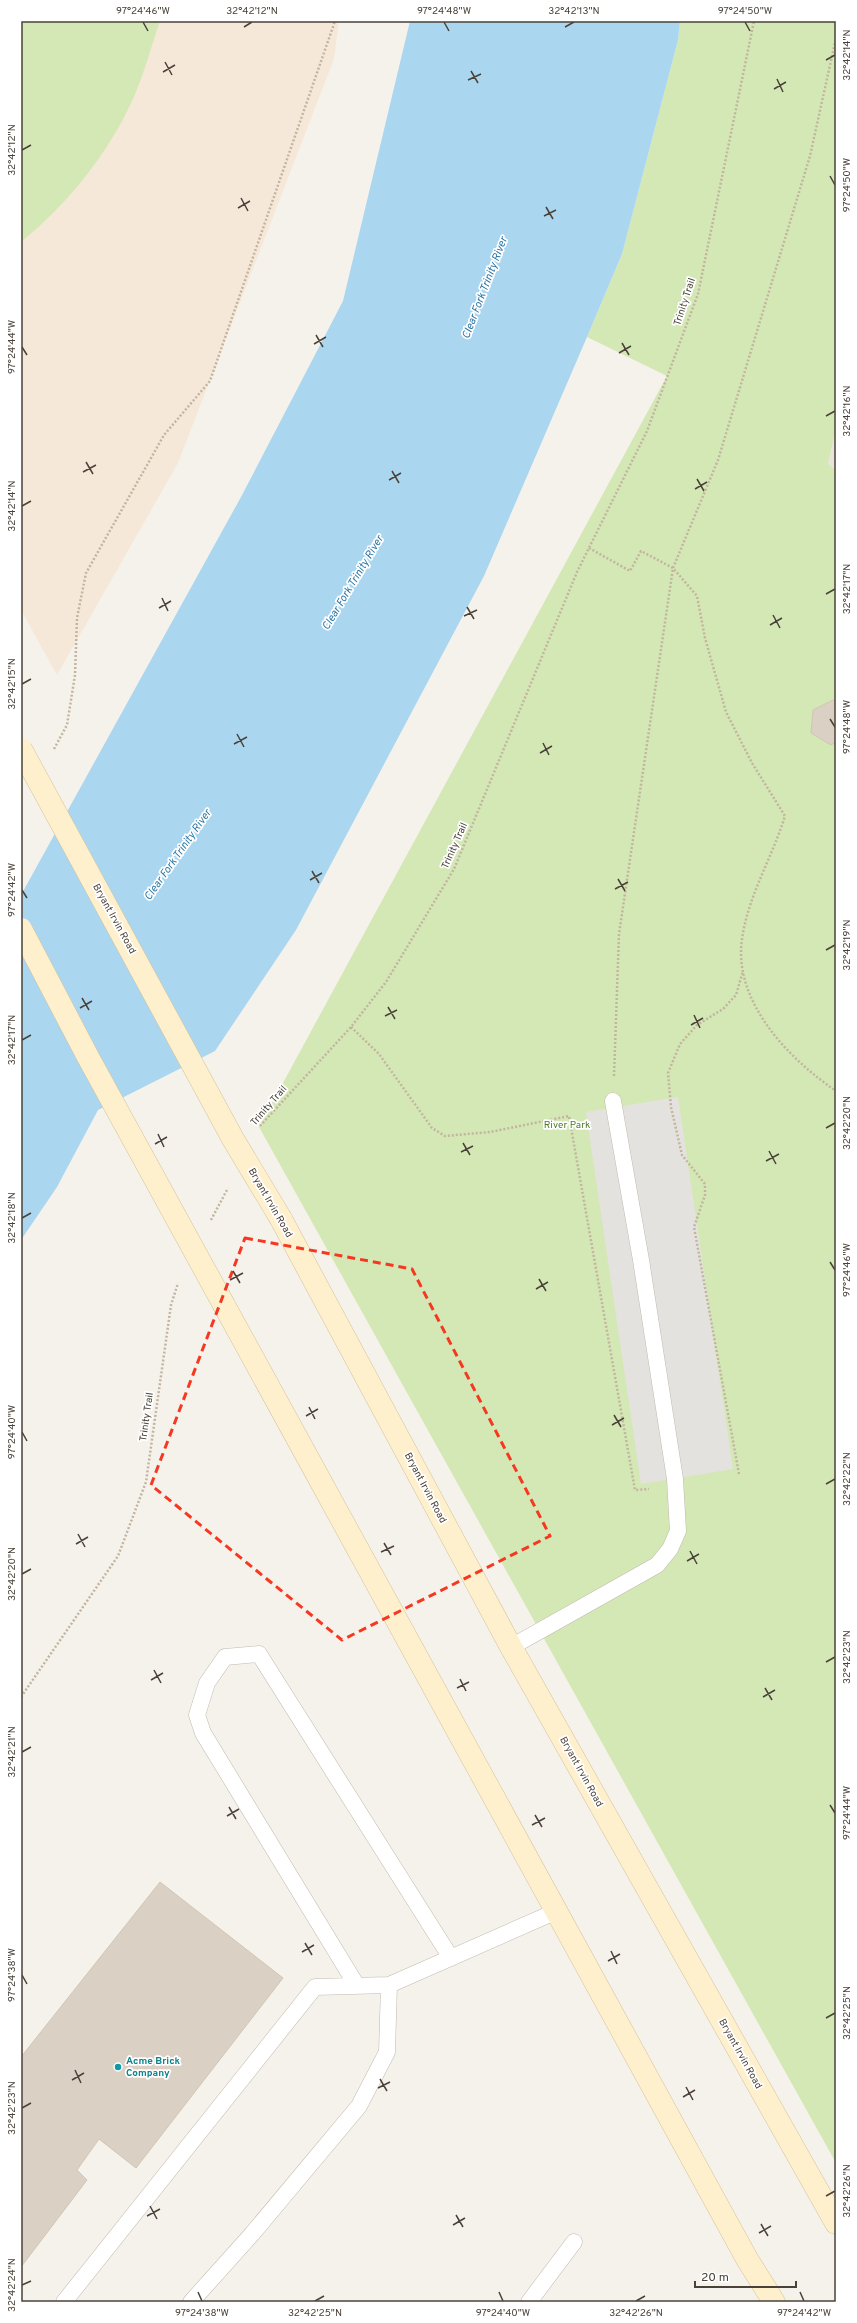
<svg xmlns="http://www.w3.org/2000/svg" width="857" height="2323" font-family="Overpass,sans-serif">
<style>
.residential{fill:#e9e4d9}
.commercial{fill:#f6e8d8}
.green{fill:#d4e8b5}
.parking{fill:#e4e2df}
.water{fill:#aad6f0}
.building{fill:#dad0c4;stroke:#d2c5b4}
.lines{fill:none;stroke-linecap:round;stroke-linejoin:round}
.lane-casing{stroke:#c1b9ae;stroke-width:17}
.secondary-casing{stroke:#d4c39b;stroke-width:23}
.path{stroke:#c3b49f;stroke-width:2.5;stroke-dasharray:2 2;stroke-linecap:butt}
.lane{stroke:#fff;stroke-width:16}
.secondary{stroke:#fef0cd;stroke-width:22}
.secondary-bridge-casing{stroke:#d4c39b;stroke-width:23;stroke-linecap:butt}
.secondary-bridge{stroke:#fef0cd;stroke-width:22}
.marked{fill:none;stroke:#f63821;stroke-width:3;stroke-dasharray:8 5;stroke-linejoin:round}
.ticks{fill:none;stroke:#4a4239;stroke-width:1.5}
.culture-dot{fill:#0f9aa8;stroke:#fff;stroke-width:1.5}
.labels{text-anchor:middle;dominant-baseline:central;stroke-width:3.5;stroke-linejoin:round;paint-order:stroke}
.street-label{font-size:10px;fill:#4a4239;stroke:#fff}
.park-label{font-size:10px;fill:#4e7c2c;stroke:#fff}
.culture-label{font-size:10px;font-weight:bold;fill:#0d838f;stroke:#fff;text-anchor:start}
.water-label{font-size:11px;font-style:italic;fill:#2f78a5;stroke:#fff}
.neatline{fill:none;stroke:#4a4239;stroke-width:1.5}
.ticks-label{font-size:10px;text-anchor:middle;fill:#4a4239}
</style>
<rect width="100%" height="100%" fill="#f5f2eb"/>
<path class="residential" d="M836 429V470L828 464Z"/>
<path class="commercial" d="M21 21H339L334 59 178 463 57 675 21 610Z"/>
<path class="green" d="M21 21H160C151 47 144 74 133 99 108 154 67 205 21 242Z
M680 21H836V429L828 464 836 470V2163L259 1127 667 376 587 337 622 254 678 40Z"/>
<path class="parking" d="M678 1097 733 1469 641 1484 586 1112Z"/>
<path class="water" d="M410 21H680L678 40 622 254 587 337 484 576 296 930 215 1051 98 1110 57 1187 21 1240V895L241 497 343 301Z"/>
<path class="building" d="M833 700 836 702V742L831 745 811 733 813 710Z
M160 1882 283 1978 136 2168 99 2139 77 2170 87 2180 21 2267V2083L23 2081 21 2077V2057Z"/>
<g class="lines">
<defs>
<path id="lane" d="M511 1647 657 1565 670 1549 678 1531 675 1479 641 1260 613 1101
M357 1986 203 1733 197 1715 207 1683 225 1657 259 1654 451 1958
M64 2302 315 1987 389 1985 557 1911
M191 2302 252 2234 359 2106 387 2052 389 1985
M529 2302 574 2242"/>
<path id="secondary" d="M281 1219 511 1647 836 2223
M224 1305 747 2259 774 2302"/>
</defs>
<use href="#lane" class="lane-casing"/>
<use href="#secondary" class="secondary-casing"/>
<path class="path" d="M589 548 630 571 641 551 673 568 697 596 705 638 726 712 752 763 785 816C772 858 748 896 742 939 733 1002 789 1059 836 1091
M54 749 67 725 75 675 77 618 86 573 164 435 210 381 335 21
M351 1027 379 1054 432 1128 445 1136 490 1132 569 1116 635 1490 649 1489
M614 1076 619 934 673 568 718 460 810 156 836 38
M260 1126 351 1027 386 982 454 869 577 572 647 431 698 294 754 21
M211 1220 228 1188
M739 1474 694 1227 705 1195V1184L682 1155 671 1107 668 1073 680 1044 697 1025 723 1009 736 995 743 971
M21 1697 118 1556 146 1482 171 1305 178 1283"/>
<use href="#lane" class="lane"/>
<use href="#secondary" class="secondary"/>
<defs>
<path id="secondary-bridge" d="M21 749 233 1139 281 1219
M21 929 88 1057 224 1305"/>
</defs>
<use href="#secondary-bridge" class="secondary-bridge-casing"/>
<use href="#secondary-bridge" class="secondary-bridge"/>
</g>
<path class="marked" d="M245 1238 412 1269 550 1536 342 1640 151 1485Z"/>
<path class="ticks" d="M143 22 148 31M444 22 449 31M745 22 750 31M244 27 252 22M565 27 574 22M826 60 835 55M165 62 172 75M471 71 478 83M163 72 175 65M777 79 783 92M468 80 481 74M774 89 786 82M22 150 31 145M830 176 835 185M241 198 248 211M546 207 553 219M238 208 250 201M544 216 556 210M316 335 323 347M622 343 629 355M314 344 326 337M22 347 27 355M619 353 631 346M826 416 835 411M86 462 93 474M392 471 399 483M83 472 96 465M697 479 704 491M389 480 401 473M695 489 707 482M22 506 31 501M826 594 835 589M162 598 168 611M467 607 474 619M159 608 171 601M773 615 780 628M464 616 477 610M770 625 782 618M22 684 31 679M830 719 835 727M237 734 244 747M543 743 549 755M234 744 247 737M540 753 552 746M312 871 319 883M618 879 625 891M310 880 322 873M615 889 628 882M22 890 27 898M826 950 835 945M82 998 89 1010M388 1007 395 1019M80 1008 92 1001M694 1015 700 1028M385 1016 397 1010M691 1025 703 1018M22 1040 31 1035M826 1128 835 1123M158 1134 164 1147M463 1143 470 1155M155 1144 167 1137M769 1151 776 1164M461 1152 473 1146M766 1161 779 1154M22 1218 31 1213M830 1262 835 1270M233 1271 240 1283M539 1279 546 1291M230 1280 243 1273M536 1289 548 1282M309 1407 315 1419M614 1415 621 1427M306 1416 318 1409M612 1425 624 1418M22 1432 27 1441M826 1484 835 1479M78 1534 85 1547M384 1543 391 1555M76 1544 88 1537M690 1551 697 1564M381 1552 394 1546M687 1561 699 1554M22 1574 31 1569M826 1662 835 1657M154 1670 161 1683M460 1679 466 1691M151 1680 163 1673M457 1688 469 1682M765 1688 772 1700M763 1697 775 1690M22 1752 31 1747M830 1805 835 1813M229 1807 236 1819M535 1815 542 1827M227 1816 239 1809M532 1825 545 1818M305 1943 312 1955M611 1951 617 1964M302 1952 314 1945M608 1961 620 1954M22 1975 27 1984M826 2018 835 2013M75 2070 81 2083M380 2079 387 2091M72 2080 84 2073M686 2087 693 2100M378 2088 390 2082M683 2097 695 2090M22 2108 31 2103M826 2196 835 2191M150 2206 157 2219M456 2215 463 2227M147 2216 160 2209M761 2224 768 2236M453 2225 465 2218M759 2233 771 2226M22 2285 31 2281M198 2292 202 2301M499 2292 503 2301M800 2292 804 2301M315 2301 324 2296M636 2301 645 2296"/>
<circle class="culture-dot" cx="118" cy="2067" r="4"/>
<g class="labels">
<g class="street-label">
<text transform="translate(685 302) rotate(-72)">Trinity Trail</text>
<text transform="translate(455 846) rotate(-66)">Trinity Trail</text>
<text transform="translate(114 919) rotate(61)">Bryant Irvin Road</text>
<text transform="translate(269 1106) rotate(-49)">Trinity Trail</text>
<text transform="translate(270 1203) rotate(60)">Bryant Irvin Road</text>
<text transform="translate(147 1417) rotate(-82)">Trinity Trail</text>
<text transform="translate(425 1488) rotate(62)">Bryant Irvin Road</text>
<text transform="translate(581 1772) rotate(61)">Bryant Irvin Road</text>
<text transform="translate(740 2054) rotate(61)">Bryant Irvin Road</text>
</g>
<g class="park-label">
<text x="567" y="1125">River Park</text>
</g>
<g class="culture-label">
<text x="126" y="2061">Acme Brick<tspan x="126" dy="12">Company</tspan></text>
</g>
<g class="water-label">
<text transform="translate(485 288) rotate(-69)">Clear Fork Trinity River</text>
<text transform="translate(353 583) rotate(-59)">Clear Fork Trinity River</text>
<text transform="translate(178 855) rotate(-55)">Clear Fork Trinity River</text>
</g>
</g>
<rect width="857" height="2323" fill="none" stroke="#ffffff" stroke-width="44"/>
<path d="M695 2281v6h101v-6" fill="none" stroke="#4a4239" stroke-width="2"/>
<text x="701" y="2281" font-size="12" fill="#4a4239" stroke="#ffffff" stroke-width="3" paint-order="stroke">20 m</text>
<rect x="22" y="22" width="813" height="2279" class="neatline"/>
<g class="ticks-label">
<text x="143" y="14">97°24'46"W</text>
<text x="252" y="14">32°42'12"N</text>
<text x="444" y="14">97°24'48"W</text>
<text x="574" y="14">32°42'13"N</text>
<text x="745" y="14">97°24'50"W</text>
<text transform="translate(846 55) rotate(-90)" y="4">32°42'14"N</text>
<text transform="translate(11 150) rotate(-90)" y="4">32°42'12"N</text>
<text transform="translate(846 185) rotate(-90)" y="4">97°24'50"W</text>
<text transform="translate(11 347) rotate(-90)" y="4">97°24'44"W</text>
<text transform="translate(846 411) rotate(-90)" y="4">32°42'16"N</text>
<text transform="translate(11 506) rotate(-90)" y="4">32°42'14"N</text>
<text transform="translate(846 589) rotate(-90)" y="4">32°42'17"N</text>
<text transform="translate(11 684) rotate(-90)" y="4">32°42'15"N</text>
<text transform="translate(846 727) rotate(-90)" y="4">97°24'48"W</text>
<text transform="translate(11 890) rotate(-90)" y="4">97°24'42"W</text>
<text transform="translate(846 945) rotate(-90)" y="4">32°42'19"N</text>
<text transform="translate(11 1040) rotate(-90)" y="4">32°42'17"N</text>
<text transform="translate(846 1123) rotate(-90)" y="4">32°42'20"N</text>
<text transform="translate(11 1218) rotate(-90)" y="4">32°42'18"N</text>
<text transform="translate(846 1270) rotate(-90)" y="4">97°24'46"W</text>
<text transform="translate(11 1432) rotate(-90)" y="4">97°24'40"W</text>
<text transform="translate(846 1479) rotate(-90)" y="4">32°42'22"N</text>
<text transform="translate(11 1574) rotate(-90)" y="4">32°42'20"N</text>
<text transform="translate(846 1657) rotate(-90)" y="4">32°42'23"N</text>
<text transform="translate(11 1752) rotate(-90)" y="4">32°42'21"N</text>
<text transform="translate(846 1813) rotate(-90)" y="4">97°24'44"W</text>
<text transform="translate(11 1975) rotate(-90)" y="4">97°24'38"W</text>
<text transform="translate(846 2013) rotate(-90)" y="4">32°42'25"N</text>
<text transform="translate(11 2108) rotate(-90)" y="4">32°42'23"N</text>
<text transform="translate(846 2191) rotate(-90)" y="4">32°42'26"N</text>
<text transform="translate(11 2285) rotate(-90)" y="4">32°42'24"N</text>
<text x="202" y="2316">97°24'38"W</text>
<text x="315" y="2316">32°42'25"N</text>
<text x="503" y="2316">97°24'40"W</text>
<text x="636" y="2316">32°42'26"N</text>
<text x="804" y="2316">97°24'42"W</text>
</g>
</svg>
